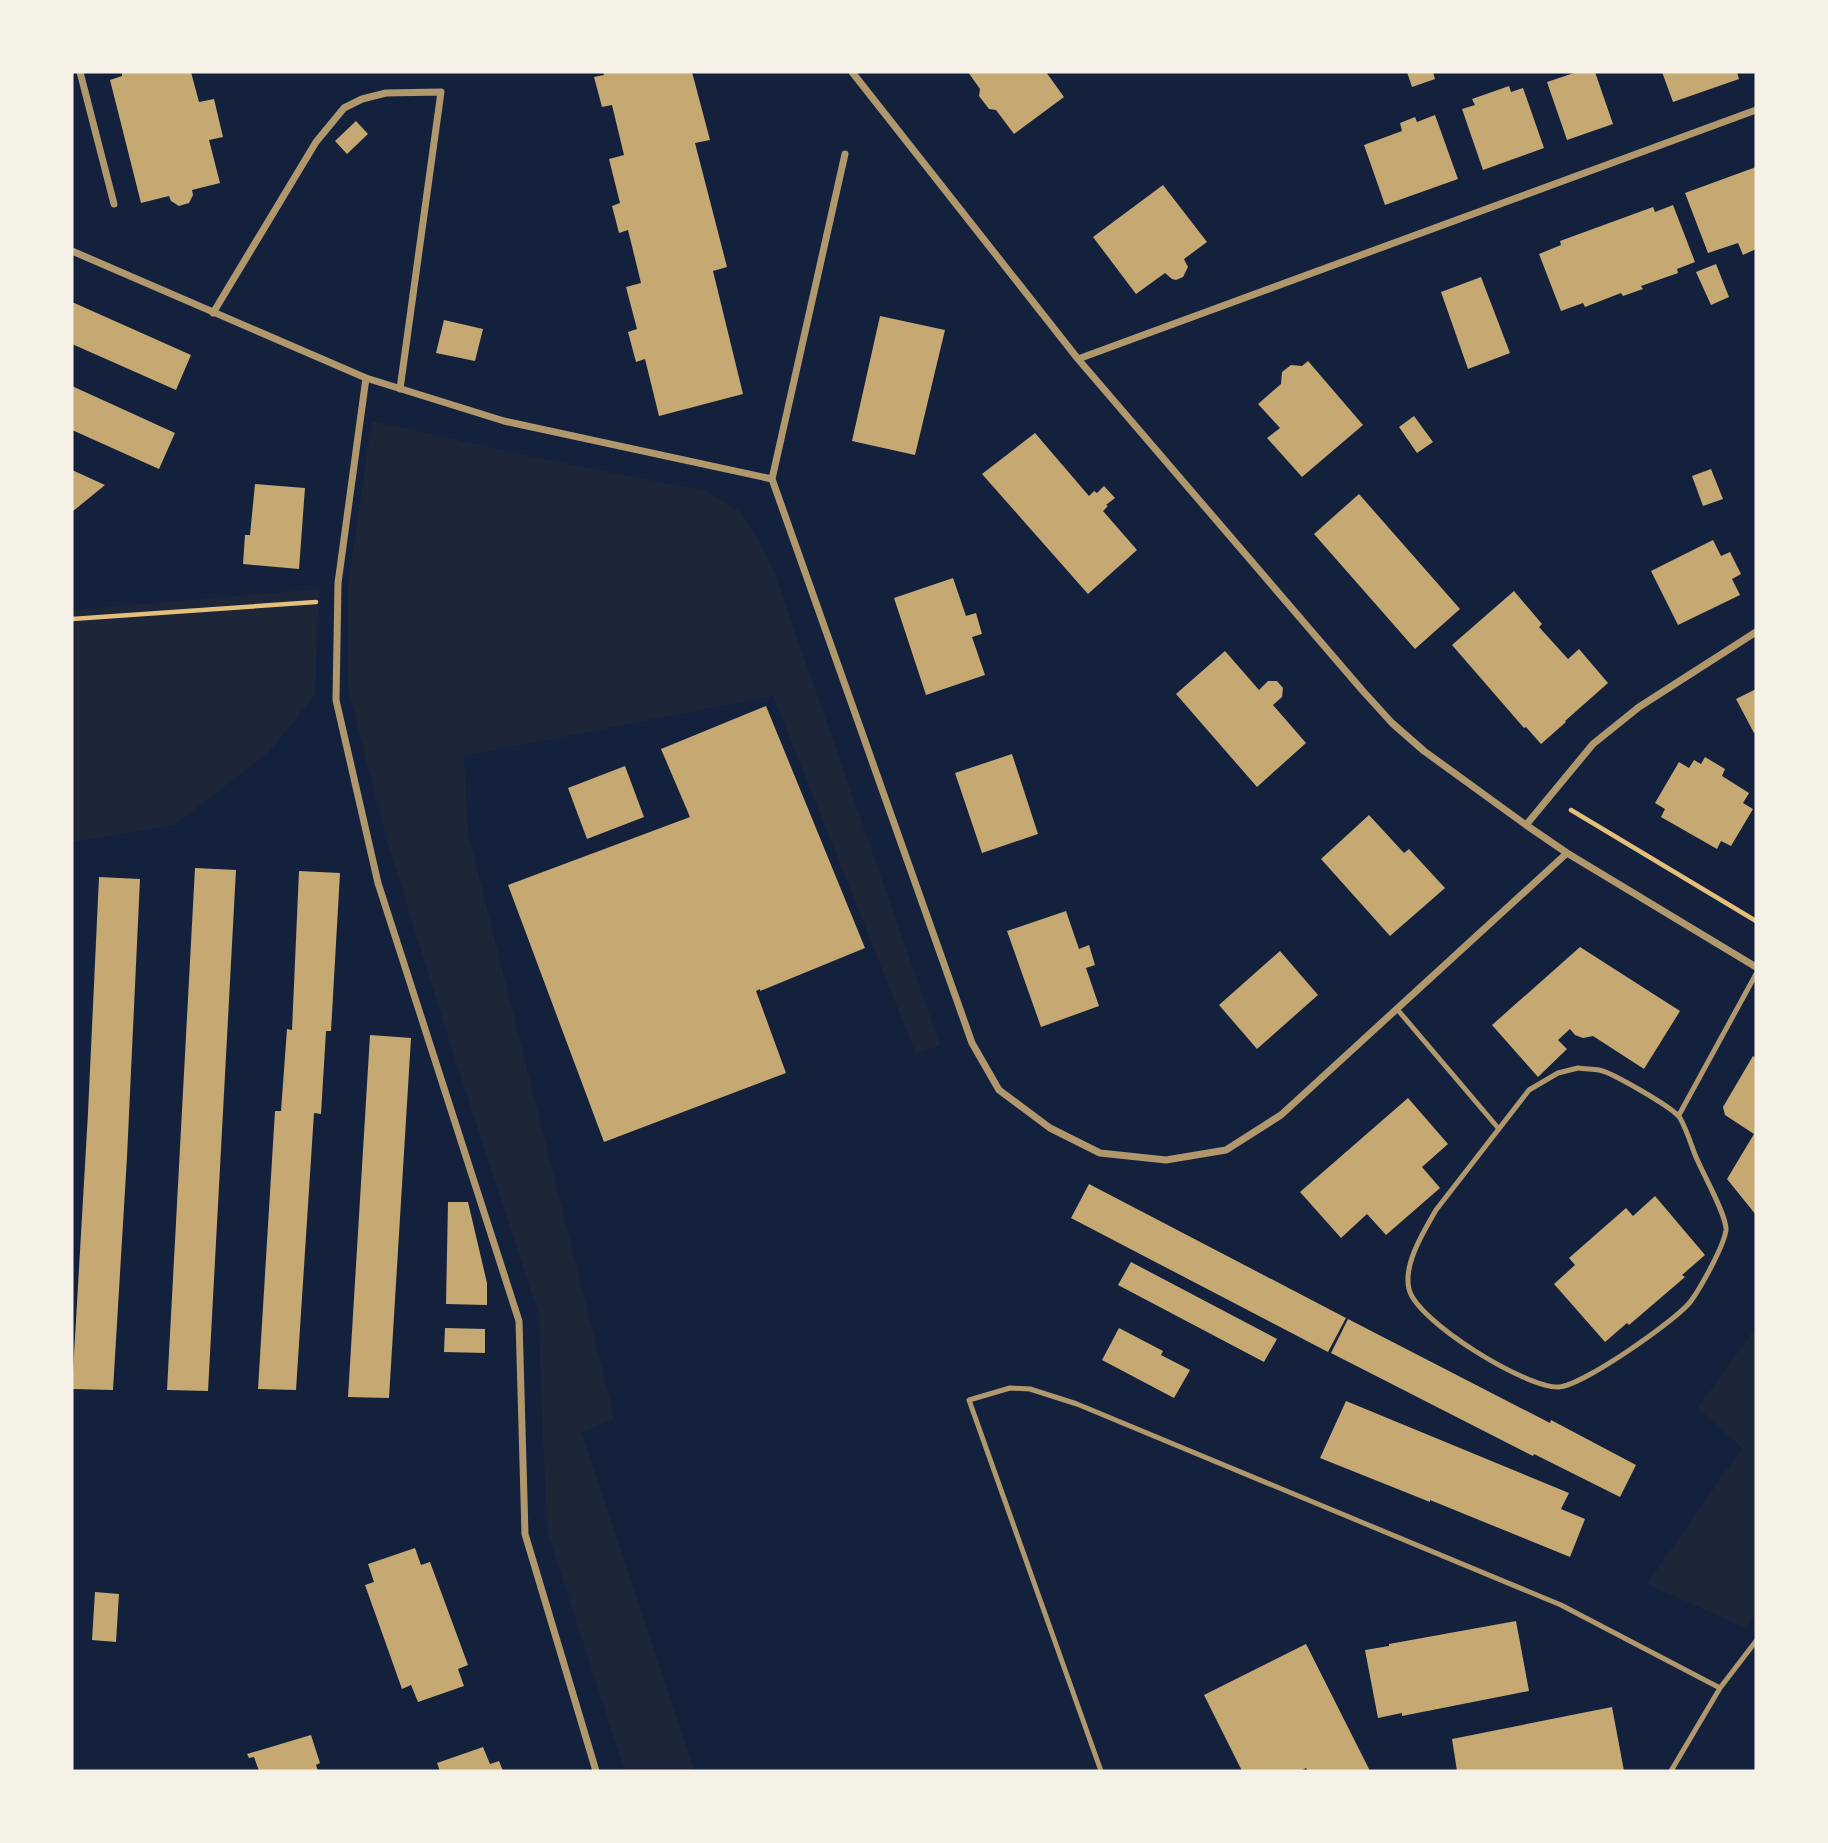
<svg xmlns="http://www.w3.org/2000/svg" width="1828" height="1843" font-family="'Source Serif 4',serif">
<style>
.green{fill:#1d2539}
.building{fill:#c6a872}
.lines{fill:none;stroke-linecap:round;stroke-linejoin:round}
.path{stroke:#e5c07b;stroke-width:4.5}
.service{stroke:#b1986c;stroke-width:5}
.minor{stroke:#b1986c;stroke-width:7}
</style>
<rect width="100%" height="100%" fill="#14213d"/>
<path class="green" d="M372 421 538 458 706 491 742 513 772 566 940 1045 916 1054 773 696 464 756 468 833 615 1419 581 1432 694 1771H625L547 1531 538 1313 448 1037 386 837 348 689V583Z
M319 589 315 695 269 752 174 825 72 842V610Z
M1756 1327V1614L1746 1628 1647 1584 1742 1448 1698 1408Z"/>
<path class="building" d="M122 72H191L199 102 214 99 223 137 209 140 220 183 192 190 193 195 189 203 179 206 171 201 169 196 141 203 110 80 122 76Z
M603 72H692L710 140 695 143 727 267 713 271 743 394 659 416 645 359 636 362 628 332 637 329 626 287 641 283 628 230 619 233 612 206 620 203 609 159 624 155 612 105 602 107 594 77 604 75Z
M968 72H1046L1064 97 1014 134 996 110 989 109 979 96 980 89Z
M1407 72H1433L1435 79 1412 87Z
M1577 72H1595L1613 124 1567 140 1547 82Z
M1662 72H1737L1739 79 1673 102Z
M1509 86 1511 92 1523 88 1544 148 1483 170 1462 109 1475 105 1472 99Z
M1435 115 1458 179 1385 205 1364 145 1402 131 1400 123 1415 117 1417 122Z
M356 121 368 134 347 154 335 141Z
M1756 167V249L1743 255 1738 243 1708 253 1685 193Z
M1163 185 1207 242 1184 259 1188 267 1183 277 1176 280 1172 279 1165 273 1136 294 1093 237Z
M1673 205 1695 262 1677 269 1678 273 1641 286 1643 289 1623 296 1621 293 1585 307 1583 303 1561 311 1539 254 1561 245 1560 241 1653 207 1655 212Z
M1716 264 1729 297 1711 305 1696 272Z
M1481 277 1510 353 1468 369 1441 292Z
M72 302 191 355 176 390 72 344Z
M880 316 945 330 915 455 852 441Z
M444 320 483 329 475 361 436 353Z
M1308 361 1363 425 1302 477 1267 438 1280 428 1258 404 1281 384 1282 372 1291 365 1302 366Z
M72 386 175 433 159 469 72 430Z
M1414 416 1433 442 1417 453 1399 427Z
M1035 433 1089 496 1094 491 1097 493 1104 486 1115 498 1106 505 1108 506 1103 511 1137 550 1088 594 982 474Z
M1711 469 1723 499 1703 506 1692 476Z
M72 470 105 485 72 512Z
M255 484 305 488 299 569 243 564 245 535H250Z
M1359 494 1460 609 1415 649 1314 534Z
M1713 540 1721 556 1730 552 1741 574 1732 579 1740 595 1678 625 1651 571Z
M953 578 966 616 976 613 982 634 972 637 985 675 926 695 894 598Z
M1514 591 1542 624 1539 627 1568 659 1579 649 1608 683 1565 721 1566 722 1541 744 1526 727 1524 728 1452 645Z
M1225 651 1259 690 1268 681H1277L1283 688 1282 697 1273 705 1306 743 1257 787 1176 694Z
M1756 689V732L1754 733 1736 699Z
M766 706 865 948 760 991V989L756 991 786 1073 604 1142 508 885 690 817 661 749Z
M1012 754 1038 834 982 853 955 773Z
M1705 757 1725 769 1722 776 1749 793 1743 803 1753 809 1731 846 1721 841 1717 849 1661 817 1665 809 1655 803 1679 762 1689 768 1694 760 1701 764Z
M625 766 644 817 587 839 568 788Z
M1369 815 1404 853 1409 849 1445 888 1390 936 1321 859Z
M195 868 236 870 208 1391 167 1390Z
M299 871 340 873 331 1031H326L321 1114 314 1113 296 1390 258 1389 275 1111H281L287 1029 292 1030Z
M99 877 140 879 127 1157 113 1390 72 1389 88 1113Z
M1066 911 1079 949 1089 945 1095 965 1086 968 1099 1006 1041 1027 1007 931Z
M1580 947 1680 1011 1644 1069 1593 1036 1583 1038 1575 1035 1570 1029 1558 1040 1567 1049 1538 1077 1492 1025Z
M1280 951 1318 995 1257 1049 1219 1005Z
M370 1035 411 1038 389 1398 348 1397Z
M1753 1056 1756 1058V1215L1727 1179 1754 1134 1725 1115 1723 1107Z
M1408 1098 1448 1144 1422 1167 1440 1188 1386 1235 1367 1214 1341 1238 1300 1192Z
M1089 1184 1346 1318 1328 1352 1071 1218Z
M1655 1196 1705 1255 1682 1275 1685 1277 1629 1325 1627 1323 1605 1342 1554 1284 1575 1265 1569 1258 1626 1208 1633 1216Z
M448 1202H468L487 1283V1305L446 1304Z
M1131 1262 1277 1339 1264 1362 1118 1285Z
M1348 1319 1550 1423 1551 1420 1636 1465 1620 1497 1534 1454 1533 1456 1331 1353Z
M445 1328 485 1329V1353L444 1352Z
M1119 1328 1163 1351 1161 1355 1190 1370 1174 1398 1102 1360Z
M1346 1401 1569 1493 1561 1509 1585 1519 1570 1557 1430 1500V1502L1320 1458Z
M415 1548 421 1565 430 1562 468 1665 458 1669 464 1686 418 1702 411 1685 402 1689 365 1585 374 1582 368 1564Z
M95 1592 119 1594 116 1642 92 1640Z
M1516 1621 1529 1691 1402 1716V1713L1378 1718 1365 1650 1389 1646V1644Z
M1306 1644 1370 1771H1308L1306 1768 1300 1771H1242L1204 1695Z
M1612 1707 1624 1771H1457L1452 1739Z
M311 1735 320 1763 316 1765 318 1771H259L254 1757 249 1758 247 1754Z
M483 1747 490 1764 499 1761 503 1771H440L437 1763Z"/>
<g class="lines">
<path class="path" d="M72 619 316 602
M1571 810 1756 921"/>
<path class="service" d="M1397 1009 1499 1129
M1578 1068C1584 1069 1592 1069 1599 1070 1611 1072 1674 1108 1680 1118 1687 1130 1691 1145 1696 1157 1703 1174 1727 1216 1726 1230 1724 1246 1701 1287 1691 1301 1677 1320 1582 1386 1559 1387 1527 1389 1416 1321 1409 1289 1403 1264 1424 1231 1436 1210L1529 1090 1558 1073Z
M1679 1115 1756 974
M1101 1771 969 1400 1010 1388 1030 1389 1077 1404 1561 1605 1720 1688
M1671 1771 1720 1688 1756 1641"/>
<path class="minor" d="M80 72 114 204
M852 72 1078 359 1362 690 1392 723 1424 751 1526 825 1567 853 1756 967
M845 154 772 479 972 1043 999 1090 1050 1128 1100 1153 1166 1160 1226 1150 1281 1115 1567 853
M72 251 366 378 504 421 772 479
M213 313 316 142 344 108 362 99 386 93 441 92 400 389
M1078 359 1756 110
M366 378 338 583 336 700 378 883 519 1321 525 1534 596 1771
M1526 825 1593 744 1639 707 1756 632"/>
</g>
<rect width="1828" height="1843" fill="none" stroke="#f6f1e7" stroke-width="147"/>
</svg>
